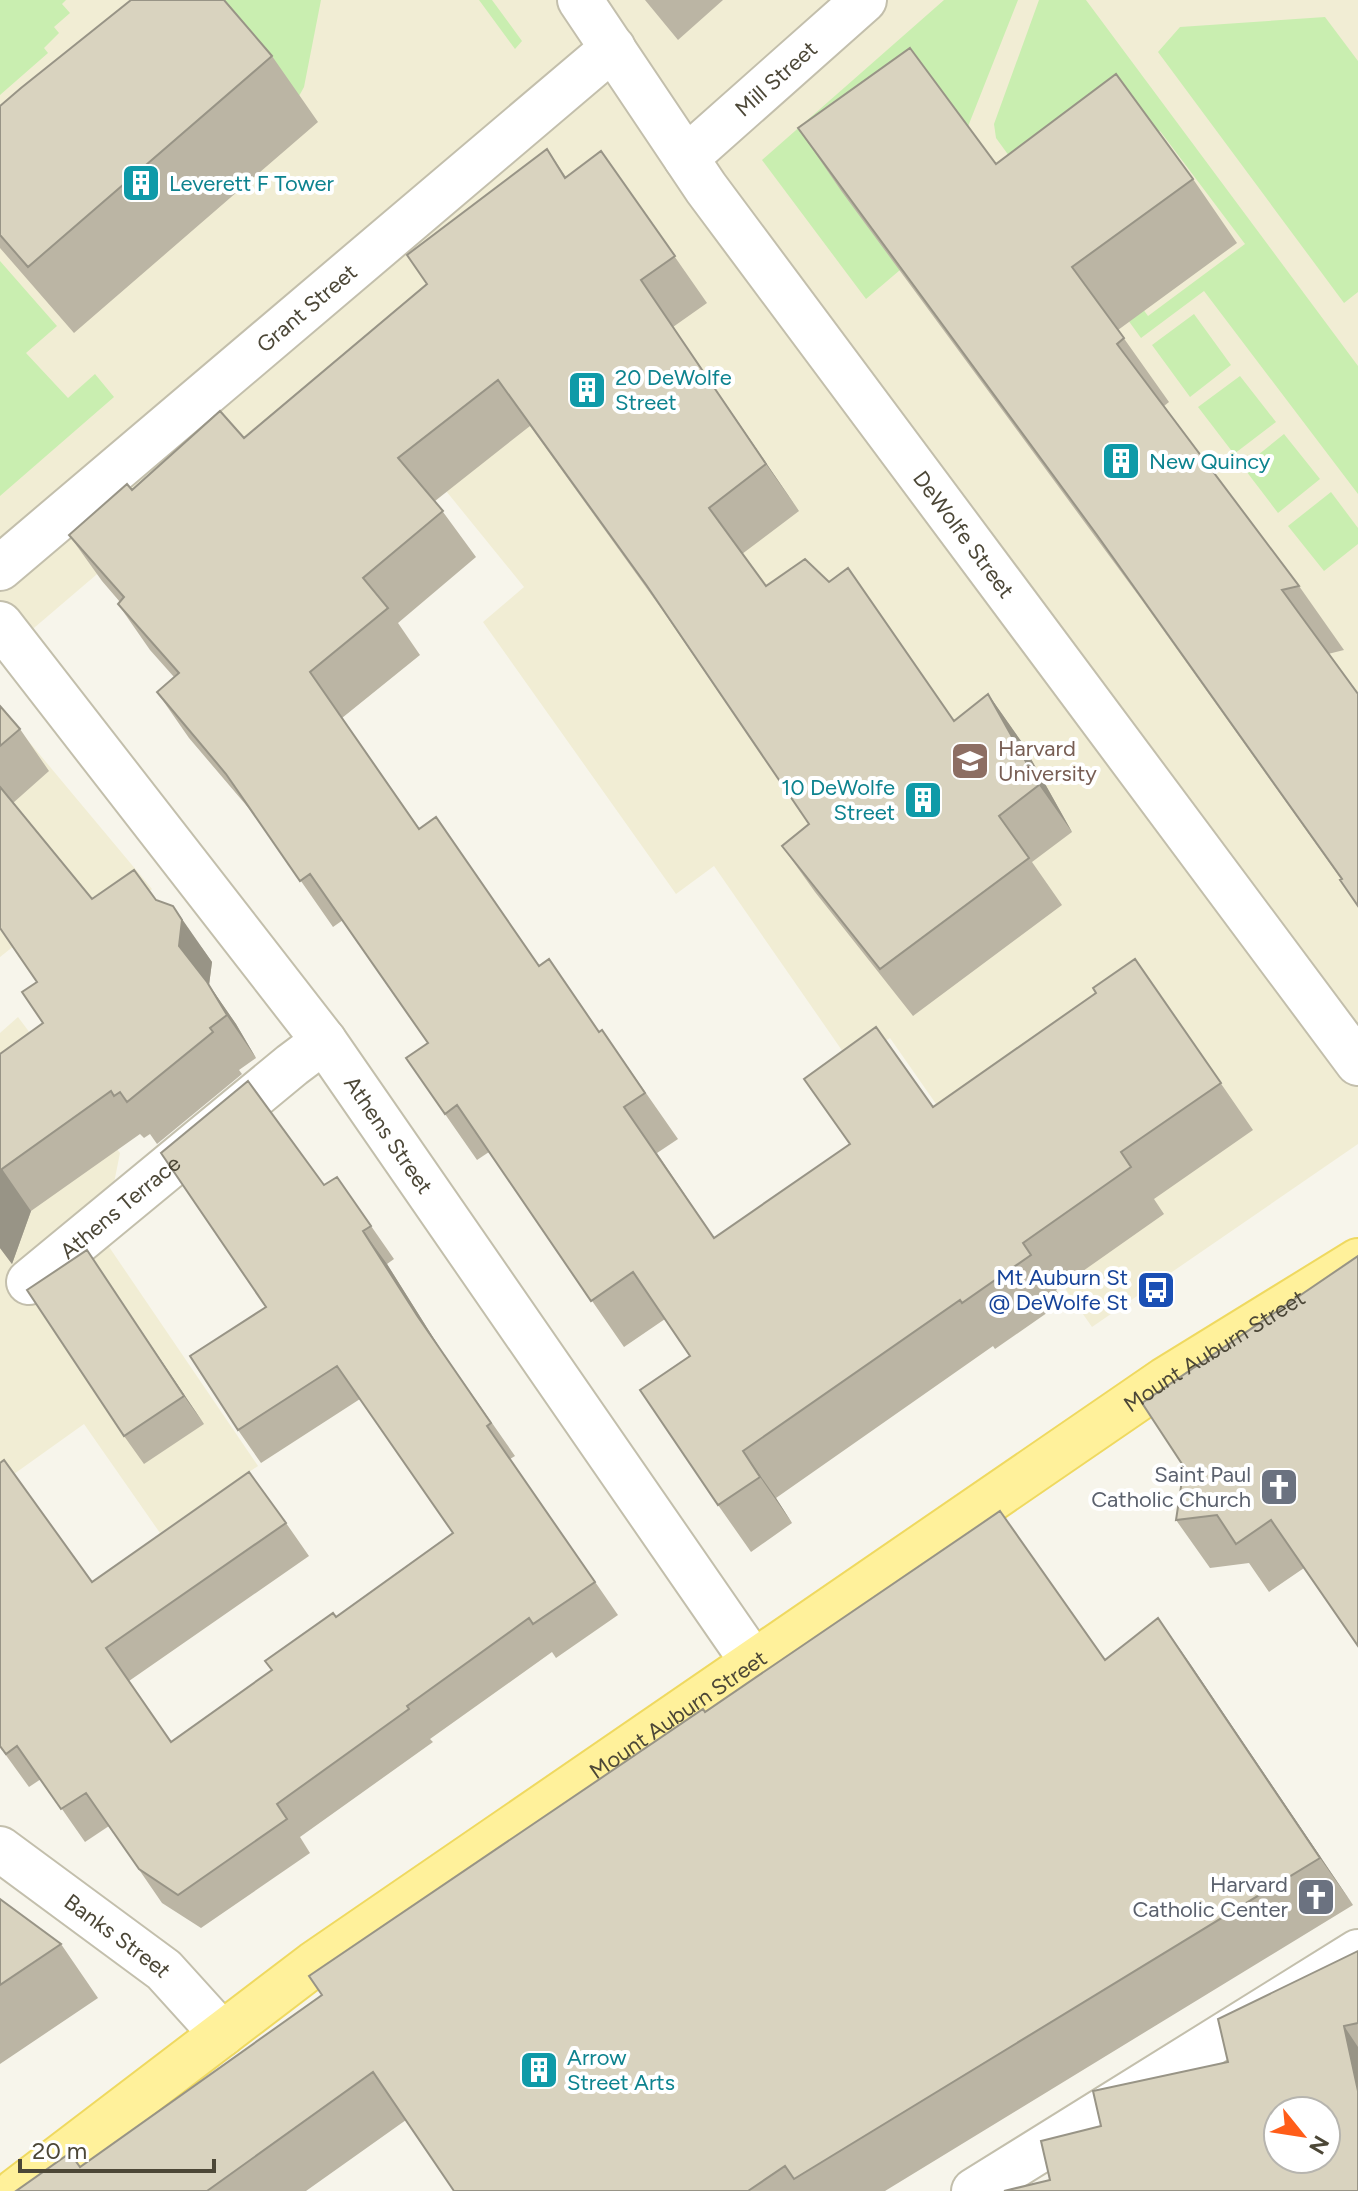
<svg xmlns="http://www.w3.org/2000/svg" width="1358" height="2191" font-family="Figtree,sans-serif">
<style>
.education{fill:#f1edd4}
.grass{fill:#c9eeb0;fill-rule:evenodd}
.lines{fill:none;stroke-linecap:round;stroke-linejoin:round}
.minor-casing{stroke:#c3bfac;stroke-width:48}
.tertiary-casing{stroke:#c3bfac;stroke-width:48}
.primary-casing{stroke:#efd960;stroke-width:48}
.minor{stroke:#fff;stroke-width:44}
.tertiary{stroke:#fff;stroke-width:44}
.primary{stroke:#fff19b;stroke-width:44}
.wall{fill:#bbb5a4}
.shaded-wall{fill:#989486}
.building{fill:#d9d3bf;stroke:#989486;stroke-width:2;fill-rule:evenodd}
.labels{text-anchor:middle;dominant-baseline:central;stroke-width:8;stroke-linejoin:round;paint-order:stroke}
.street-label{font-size:22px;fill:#4c4737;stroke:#fff}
.culture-label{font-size:22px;fill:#0d838f;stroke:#fff;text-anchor:start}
.education-label{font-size:22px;fill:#785e54;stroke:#fff;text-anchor:start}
.transit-label{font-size:22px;fill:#164399;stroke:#fff;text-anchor:end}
.worship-label{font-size:22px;fill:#5b616d;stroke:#fff;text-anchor:end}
</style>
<rect width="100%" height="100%" fill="#f7f5eb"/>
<path class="education" d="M0 0H1358V1144L1092 1327 890 1038 850 1062 714 866 676 894 483 622 524 587 343 364 0 657Z
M0 707 152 889 55 972 24 938 0 957Z
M18 1017 120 1153 103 1238 258 1466 160 1533 84 1424 0 1484V1033Z"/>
<path class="grass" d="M0 0H66L62 4 70 13 54 27 59 33 44 48 48 53 0 95Z
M197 0H321L304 87 293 107Z
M479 0H492L522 41 515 49Z
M944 0H1018L967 129 900 270 866 299 762 160Z
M1039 0H1086L1358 366V494L1204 291 1141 338 996 138 994 124ZM1160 131 1245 244 1148 316 1064 202Z
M1325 17 1358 61V292L1344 303 1158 52 1180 27Z
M0 261 57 326 26 353 68 398 95 374 114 397 0 496Z
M1194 314 1231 365 1190 397 1152 345Z
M1240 376 1276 422 1234 454 1198 407Z
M1284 434 1320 479 1278 513 1243 467Z
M1331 492 1358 528V544L1324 571 1288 526Z"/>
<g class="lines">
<defs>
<g id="minor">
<path id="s1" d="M686 158 864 0"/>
<path id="s2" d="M0 568 613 48"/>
<path id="s3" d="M0 624 324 1041 753 1662"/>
<path id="s4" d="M29 1282 292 1065 324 1041"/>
<path id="s5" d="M0 1849 164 1970 222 2034"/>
<path d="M974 2191 1358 1952"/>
</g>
<g id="tertiary">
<path id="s6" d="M580 0 706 188 1358 1063"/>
</g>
<g id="primary">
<path id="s7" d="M16 2191 314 1964 1165 1380 1358 1261"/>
</g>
</defs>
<use href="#minor" class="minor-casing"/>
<use href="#tertiary" class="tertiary-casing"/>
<use href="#primary" class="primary-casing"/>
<use href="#minor" class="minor"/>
<use href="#tertiary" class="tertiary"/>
<use href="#primary" class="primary"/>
</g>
<path class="wall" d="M645 0H723L678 40Z
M272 56 318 122 74 333 0 248V106Z
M798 128 996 164 1193 179 1237 243 1118 330 1169 402 1164 406 1299 586 1344 650 1328 654 1341 879 1141 599 842 192Z
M547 149 566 177 601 151 707 303 673 327 799 511 742 554 766 586 955 721 988 694 1021 741 1072 832 1032 862 1062 905 913 1016 815 892 782 846 809 824 663 611 530 426 435 501 476 557 398 623 420 655 342 718 419 828 539 966 599 1031 602 1030 678 1139 657 1153 714 1238 850 1144 804 1079 933 1107 1096 993 1135 959 1253 1130 1154 1199 1164 1214 1056 1290 1064 1301 995 1349 993 1346 776 1498 792 1523 751 1552 718 1505 690 1356 665 1319 624 1347 489 1152 477 1160 406 1058 428 1043 343 920 333 927 257 818 189 738 157 692 174 677 150 650 118 604 120 602 102 581 69 535 132 490 244 438 427 284Z
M0 706 20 729 49 771 13 803 92 899 156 900 202 948 212 962 209 985 236 1024 256 1058 239 1070 242 1074 157 1144 150 1134 144 1138 140 1134 31 1211 12 1264 0 1248V1054L43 1023 37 982 0 928Z
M337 1177 394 1259 387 1264 441 1350 515 1456 510 1459 618 1615 556 1658 552 1652 430 1739 433 1742 300 1837 310 1853 201 1928 162 1903 109 1826 85 1842 41 1779 29 1787 0 1747 92 1582 286 1523 309 1556 129 1681 171 1742 272 1670 336 1617 453 1533 360 1399 261 1463 238 1430 266 1307 324 1185Z
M1358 1256 1304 1568 1269 1592 1249 1563 1210 1568 1176 1520Z
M106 1279 204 1424 144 1464 124 1436Z
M1158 1618 1353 1905 885 2191H454L406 2120 306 2191H16L80 2167 322 1995 705 1712 1105 1660Z
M0 1899 61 1944 98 1998 0 2064Z
M1358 1951V2191L1050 2180 1101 2126 1228 2062Z"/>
<path class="shaded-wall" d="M641 280 673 327 799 511 766 464Z
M988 694 1021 741 1072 832 1039 785Z
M173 906 212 962 209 985 236 1024 256 1058 179 946Z
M2 1169 31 1211 12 1264 0 1248V1174Z
M363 1231 387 1264 441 1350 515 1456 418 1317Z
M87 1250 106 1279 204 1424 184 1396Z
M743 1451 776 1498 792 1523 760 1477Z
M1158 1618 1191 1665 1353 1905 1320 1858Z
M1344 2026 1358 2047V2091Z"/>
<path class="building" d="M131 0H224L272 56 28 267 0 235V106L21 88Z
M910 48 996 164 1116 74 1193 179 1072 267 1124 338 1117 344 1299 586 1282 590 1358 694V906L1340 880 1342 879 1097 535 798 128Z
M547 149 565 178 601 151 675 256 641 280 766 464 709 508 766 586 805 559 829 582 848 568 954 721 988 694 1039 785 999 816 1029 858 880 969 782 846 809 824 647 586 498 380 398 458 443 511 363 578 388 608 310 672 419 829 436 817 539 966 549 959 599 1032 602 1030 645 1093 624 1107 714 1238 850 1144 804 1079 876 1027 933 1107 1096 993 1093 988 1135 959 1221 1083 1121 1152 1131 1167 1023 1243 1031 1255 962 1303 960 1300 743 1451 760 1477 718 1505 640 1390 690 1356 633 1272 591 1301 457 1105 445 1114 406 1058 428 1043 310 874 300 881 226 774 157 692 179 673 118 604 124 597 69 535 127 484 132 490 220 411 244 438 427 284 407 255Z
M0 706 20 729 0 746Z
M0 787 92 899 134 870 156 900 173 906 182 920 179 946 207 982 227 1015 210 1028 213 1032 127 1102 120 1092 114 1096 111 1091 2 1169 0 1174V1054L43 1023 22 992 37 982 0 928Z
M248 1081 324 1185 337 1177 371 1226 363 1231 418 1317 491 1423 487 1426 595 1582 533 1624 529 1618 407 1706 409 1709 277 1804 287 1819 178 1895 139 1869 86 1793 61 1809 17 1746 6 1754 0 1746V1463L4 1460 92 1582 249 1472 286 1523 106 1648 171 1742 272 1670 265 1661 333 1613 336 1617 453 1533 337 1366 238 1430 190 1356 266 1307 161 1153Z
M87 1250 184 1396 124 1436 27 1290Z
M1358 1256V1646L1271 1520 1236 1544 1217 1515 1176 1520 1184 1467 1142 1403Z
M1000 1511 1105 1660 1158 1618 1320 1858 794 2179 785 2166 748 2191H454L373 2072 207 2191H16L70 2153 80 2167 322 1995 309 1976 703 1709 705 1712Z
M0 1899 61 1944 0 1985Z
M1358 1951V2023L1344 2026 1358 2091V2191H1004L1050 2180 1041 2141 1101 2126 1093 2091 1228 2062 1218 2019ZM1278 2111H1326V2159H1278Z"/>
<defs>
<symbol id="building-square" viewBox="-11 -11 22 22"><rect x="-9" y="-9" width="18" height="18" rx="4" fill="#0f9aa8" stroke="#fff"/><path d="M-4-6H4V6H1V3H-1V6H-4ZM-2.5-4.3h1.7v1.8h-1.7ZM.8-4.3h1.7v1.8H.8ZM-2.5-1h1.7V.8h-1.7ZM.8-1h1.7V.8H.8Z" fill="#fff"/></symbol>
<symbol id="university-square" viewBox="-11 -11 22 22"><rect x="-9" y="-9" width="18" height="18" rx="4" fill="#8d6e63" stroke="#fff"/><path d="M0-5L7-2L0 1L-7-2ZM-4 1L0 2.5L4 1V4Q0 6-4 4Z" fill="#fff"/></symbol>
<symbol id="bus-square" viewBox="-11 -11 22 22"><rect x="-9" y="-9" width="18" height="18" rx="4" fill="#1a4fb4" stroke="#fff"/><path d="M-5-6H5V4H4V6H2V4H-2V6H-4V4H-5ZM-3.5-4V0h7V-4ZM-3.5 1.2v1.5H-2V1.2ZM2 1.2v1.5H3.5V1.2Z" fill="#fff"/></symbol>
<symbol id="church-square" viewBox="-11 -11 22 22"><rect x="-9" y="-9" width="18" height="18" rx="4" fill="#6b7280" stroke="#fff"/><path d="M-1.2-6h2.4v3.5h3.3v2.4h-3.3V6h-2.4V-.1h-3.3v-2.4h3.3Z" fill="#fff"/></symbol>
</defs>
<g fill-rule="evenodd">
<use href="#building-square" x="119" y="161" width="44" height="44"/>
<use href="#building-square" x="565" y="368" width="44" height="44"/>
<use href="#building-square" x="1099" y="439" width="44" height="44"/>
<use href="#university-square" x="948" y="739" width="44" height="44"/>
<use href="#building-square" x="901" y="778" width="44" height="44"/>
<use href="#bus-square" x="1134" y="1268" width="44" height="44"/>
<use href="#church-square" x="1257" y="1465" width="44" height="44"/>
<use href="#church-square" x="1294" y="1875" width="44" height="44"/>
<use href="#building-square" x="517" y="2048" width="44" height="44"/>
</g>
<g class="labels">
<g class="street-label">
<text stroke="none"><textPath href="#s1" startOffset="120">Mill Street</textPath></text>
<text stroke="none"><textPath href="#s2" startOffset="402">Grant Street</textPath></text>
<text stroke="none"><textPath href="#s6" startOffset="658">DeWolfe Street</textPath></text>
<text stroke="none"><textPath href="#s3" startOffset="642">Athens Street</textPath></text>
<text stroke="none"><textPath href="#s4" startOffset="118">Athens Terrace</textPath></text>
<text stroke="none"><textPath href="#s7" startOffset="1464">Mount Auburn Street</textPath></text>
<text stroke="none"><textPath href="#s7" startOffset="816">Mount Auburn Street</textPath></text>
<text stroke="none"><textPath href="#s5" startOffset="146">Banks Street</textPath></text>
</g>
<g class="culture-label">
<text x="169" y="183">Leverett F Tower</text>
<text x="615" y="377">20 DeWolfe<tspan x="615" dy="25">Street</tspan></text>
<text x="1149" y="461">New Quincy</text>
<text x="895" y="787" text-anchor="end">10 DeWolfe<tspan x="895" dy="25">Street</tspan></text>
<text x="567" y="2057">Arrow<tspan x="567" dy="25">Street Arts</tspan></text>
</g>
<g class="education-label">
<text x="998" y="748">Harvard<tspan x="998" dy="25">University</tspan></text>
</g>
<g class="transit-label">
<text x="1128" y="1277">Mt Auburn St<tspan x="1128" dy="25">@ DeWolfe St</tspan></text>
</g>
<g class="worship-label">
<text x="1251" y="1474">Saint Paul<tspan x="1251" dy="25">Catholic Church</tspan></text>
<text x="1288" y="1884">Harvard<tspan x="1288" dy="25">Catholic Center</tspan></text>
</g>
</g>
<g transform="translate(1302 2135) rotate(120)"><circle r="38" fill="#ffffff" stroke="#b7b5af" stroke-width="2"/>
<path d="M0-6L14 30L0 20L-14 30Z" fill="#ff5d19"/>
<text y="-12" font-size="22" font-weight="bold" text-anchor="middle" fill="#4c4737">N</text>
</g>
<path d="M20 2159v12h194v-12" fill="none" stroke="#4c4737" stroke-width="4"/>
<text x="32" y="2159" font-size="24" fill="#4c4737" stroke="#ffffff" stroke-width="6" paint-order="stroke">20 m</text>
</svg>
